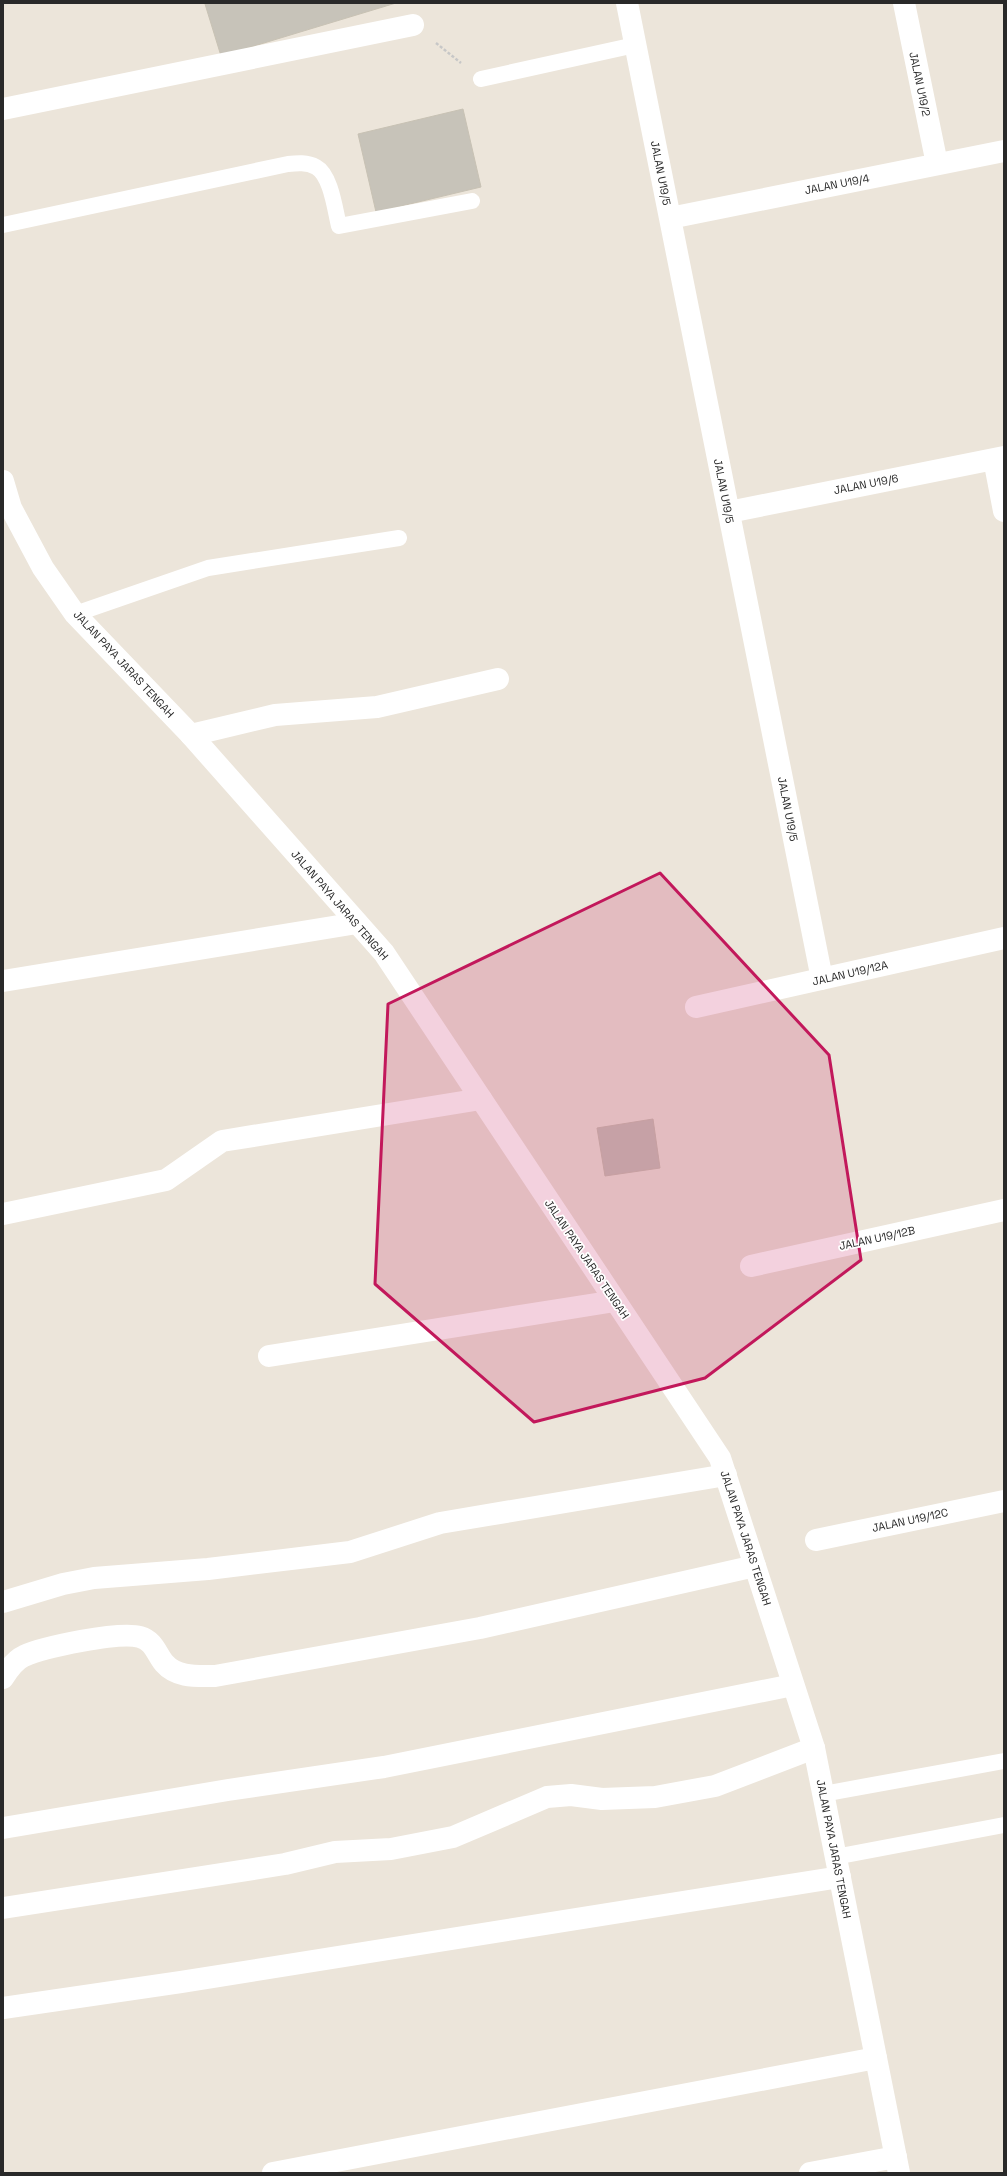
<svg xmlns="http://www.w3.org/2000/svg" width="1007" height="2176" font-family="'Space Grotesk',sans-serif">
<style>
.building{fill:#c7c3b9;stroke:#c8c2b4}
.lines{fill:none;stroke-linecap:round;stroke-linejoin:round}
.path{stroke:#c7c7c7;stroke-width:2.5;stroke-dasharray:3 2;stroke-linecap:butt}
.lane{stroke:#fff;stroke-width:16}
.street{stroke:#fff;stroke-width:22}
.secondary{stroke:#fff;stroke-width:22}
.marked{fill:#c2185b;fill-opacity:0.2;stroke:#c2185b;stroke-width:3;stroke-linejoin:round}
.labels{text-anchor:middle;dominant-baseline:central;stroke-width:3.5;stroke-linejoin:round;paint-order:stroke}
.street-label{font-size:11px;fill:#292929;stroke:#fff}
</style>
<rect width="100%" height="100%" fill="#ece5da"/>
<path class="building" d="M210 3H396L221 56 205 4Z
M463 109 481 187 376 212 358 134Z
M653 1119 660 1168 605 1176 597 1128Z"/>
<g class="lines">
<path class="path" d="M436 43 461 63"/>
<path class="lane" d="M481 79 635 45
M3 225 288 164C297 163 307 162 316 167 331 175 335 210 339 226L472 201
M75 614 208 568 399 538
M823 1794 1004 1761
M835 1857 1004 1825"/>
<path class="street" d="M627 3 822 979
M904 3 937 164
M3 109 413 25
M670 218 1004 151
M994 459 1004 511
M729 512 1004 457
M191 735 275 715 377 707 498 679
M3 981 357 923
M696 1007 1004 938
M3 1214 166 1180 222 1141 481 1099
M751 1266 1004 1210
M269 1356 615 1301
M816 1540 1004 1501
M3 1602 63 1584 94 1578 208 1569 350 1552 440 1523 726 1475
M3 1678C8 1670 15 1660 24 1656 43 1647 120 1631 140 1637 154 1641 156 1653 164 1663 177 1678 197 1676 215 1676L480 1628 755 1566
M3 1828 228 1790 384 1767 793 1685
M3 1908 285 1864 335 1852 391 1849 453 1837 547 1797 571 1795 602 1799 655 1797 715 1786 814 1748
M3 2008 181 1982 840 1877
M273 2173 876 2058
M810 2173 896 2157"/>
<path class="secondary" d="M3 481 11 508 43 568 75 614 191 735 384 953 720 1458 814 1748 899 2173"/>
</g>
<path class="marked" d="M660 873 829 1055 861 1260 705 1378 534 1422 375 1284 388 1004Z"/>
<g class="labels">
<g class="street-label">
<text transform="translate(920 84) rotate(78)">JALAN U19/2</text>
<text transform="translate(661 173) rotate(79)">JALAN U19/5</text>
<text transform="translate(837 184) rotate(-11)">JALAN U19/4</text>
<text transform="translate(866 484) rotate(-11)">JALAN U19/6</text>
<text transform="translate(724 491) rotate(79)">JALAN U19/5</text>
<text transform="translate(124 664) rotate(47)">JALAN PAYA JARAS TENGAH</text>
<text transform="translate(788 809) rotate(79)">JALAN U19/5</text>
<text transform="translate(340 905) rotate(49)">JALAN PAYA JARAS TENGAH</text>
<text transform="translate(850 973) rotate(-13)">JALAN U19/12A</text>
<text transform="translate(877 1238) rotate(-12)">JALAN U19/12B</text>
<text transform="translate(587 1259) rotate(56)">JALAN PAYA JARAS TENGAH</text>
<text transform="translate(910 1520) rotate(-12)">JALAN U19/12C</text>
<text transform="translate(746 1538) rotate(72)">JALAN PAYA JARAS TENGAH</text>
<text transform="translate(834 1849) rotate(79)">JALAN PAYA JARAS TENGAH</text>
</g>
</g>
<rect width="1007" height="2176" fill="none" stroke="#292929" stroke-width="8"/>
</svg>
